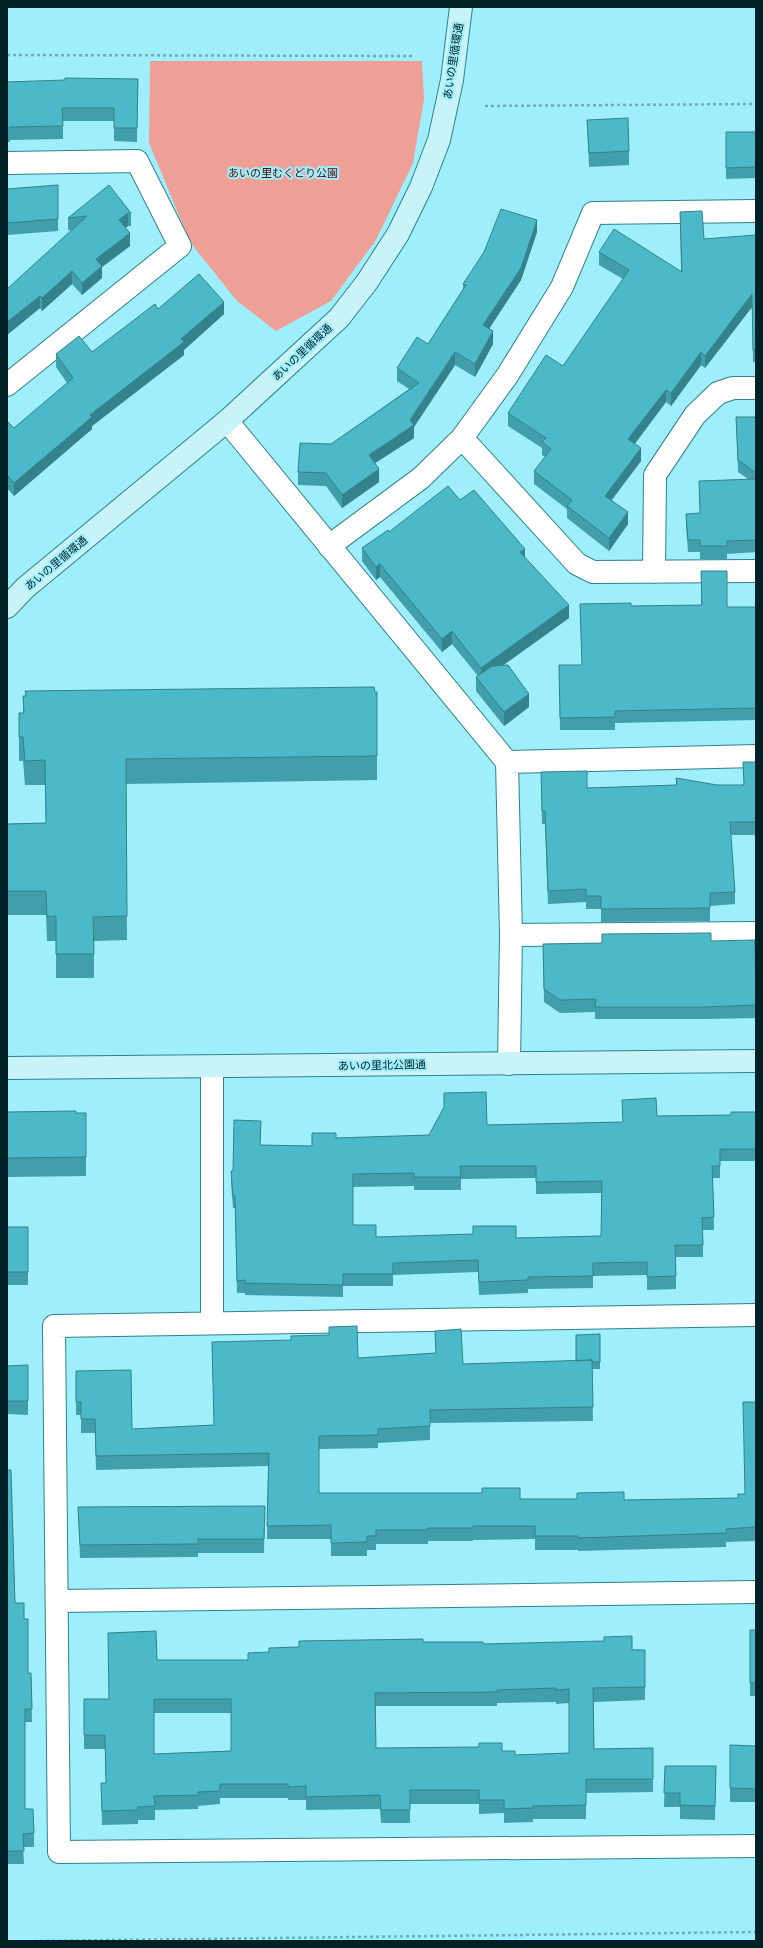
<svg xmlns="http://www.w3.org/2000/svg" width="763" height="1948" font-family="Mulish,'Noto Sans JP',sans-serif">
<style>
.green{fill:#eea097}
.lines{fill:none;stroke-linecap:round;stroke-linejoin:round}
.street-casing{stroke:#2d828c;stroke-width:24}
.secondary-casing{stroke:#2d828c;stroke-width:24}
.path{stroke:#6cadb7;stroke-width:2.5;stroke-dasharray:3 3;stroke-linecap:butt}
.street{stroke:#fff;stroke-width:22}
.secondary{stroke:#c8f3f8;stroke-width:22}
.wall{fill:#409fab;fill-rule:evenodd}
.shaded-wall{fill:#34828b}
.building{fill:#4bb9c7;stroke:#34828b;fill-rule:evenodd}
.labels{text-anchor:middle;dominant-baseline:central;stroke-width:4;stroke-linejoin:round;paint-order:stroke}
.street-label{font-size:11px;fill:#002126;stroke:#9eeffb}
.park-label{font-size:11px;fill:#530b0b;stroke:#9eeffb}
</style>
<rect width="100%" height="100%" fill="#9eeffb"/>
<path class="green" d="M150 61H422L424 99 413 163 376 240 331 301 276 331 237 301 190 242 149 143Z"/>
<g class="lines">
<defs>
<path id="street" d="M7 163 137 161 180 246 7 385
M227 421 507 762 756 756
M462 438 577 564 593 572 756 571
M329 546 421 478 462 438 507 376 562 287 593 213 756 211
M654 572 655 475 695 415 718 393 733 388H756
M507 762 511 935 509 1064
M511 935 756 933
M212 1067V1322
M756 1315 54 1326 59 1852 756 1846
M57 1601 756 1592"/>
<path id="secondary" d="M7 607 25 588 227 421 339 318 367 282 398 234 421 187 439 140 452 80 461 7
M7 1068 756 1061"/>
</defs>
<use href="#street" class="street-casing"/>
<use href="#secondary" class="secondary-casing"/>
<path class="path" d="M7 55 413 56
M485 106 756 104
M34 1941 756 1932"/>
<use href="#street" class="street"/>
<use href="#secondary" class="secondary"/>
</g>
<path class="wall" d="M138 79 137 142 114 141V121H63V139L10 140V142H7V82Z
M587 120 629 151V165L589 167Z
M726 132H756V178L726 179Z
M58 185V231L7 235V189Z
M680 212 704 239 756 235V362H753L752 307 705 368 701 365 671 406 666 402 635 444 641 461 612 500 628 524 609 551 567 518V509L534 484V471L545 457 542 455V448L508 426V413L563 366 623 279 599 265V252L681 272Z
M131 213V226H128L125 228 130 246 102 267V278L82 295 72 284 42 311 40 308 7 335 72 230H68V218Z
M537 232 521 280 489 329 493 344 475 377 455 365 414 427V438L375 463 379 482 342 508 326 486 298 485V472L331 444 409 389 397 381V368L428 344 463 289V284Z
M158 309 224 314 184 350V355L92 426V429L14 496 7 488V421L14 428 67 383 56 367V354L92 352Z
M736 417H756V552L727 554V559H700V552H688L686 526V514L700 513 699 481 748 479 738 472Z
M389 532 525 557 569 618 502 666 529 707 504 726 476 691V677L478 676 452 644 442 652 380 577 376 580 362 561V548Z
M701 571 727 607H756V720L615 723V730H560L559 665H582L580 604 631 606 701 605Z
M375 692H377V780L126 784 127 940 94 941V978H56V941H47L46 915H7V824L46 823 45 785H25L23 761H19V713H23V696Z
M756 762V835H731L735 892V904L710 906V921L601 922V909H586V902L548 904 545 824H542L541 772 587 788 676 785V778L717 785H743Z
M711 941 756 972V1018L705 1019H595V1012L560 1013 544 1002 543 944Z
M7 1112 76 1113 86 1157V1176L7 1177Z
M756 1112V1161H720V1178H713L714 1230H703V1257H676V1289L647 1290V1275L593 1276V1288L528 1289V1293L479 1295 478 1272 393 1275V1286H343V1297L245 1295V1293H237L235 1208H233L231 1183V1171H233L261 1121 260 1145 312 1146 336 1138 429 1135 487 1125 623 1122 657 1116 731 1115ZM536 1178V1194L601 1193V1236L516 1238 376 1237 353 1225V1187L414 1186V1190H461V1179Z
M7 1227H28V1285H7Z
M435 1331 463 1364 576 1361 600 1334V1369H592L593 1421 430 1423V1440L378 1443V1448L319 1449V1493L520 1499 624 1500 738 1498 745 1494 756 1402V1541L726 1542V1547L578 1551V1550H535V1539L473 1540V1541H428V1544H376V1550H367V1556H331V1539H267L268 1466 96 1470 95 1433H81V1415H76V1371L132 1429 214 1425 212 1342 358 1358 436 1353Z
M28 1365V1415L7 1414V1366Z
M7 1470 15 1603 24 1619 28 1673H31L32 1722H25V1809L34 1833V1847H23L24 1864H7Z
M265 1506 264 1553H198V1557L80 1558 78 1507Z
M750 1630H756V1696H750Z
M423 1642 645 1650V1700L594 1702V1749L653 1748V1792L586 1793V1819H533V1822L504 1823V1813L479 1814V1804H410V1823H381L380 1809 306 1810V1800H288V1798H220V1804L198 1806V1809L155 1810V1820H138V1824L102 1825 101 1783H106L105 1749H84V1699H109L157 1660H248L269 1652 299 1647ZM556 1702V1704L569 1703V1753L515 1755 502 1751 376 1748V1706H497V1703ZM154 1713H231V1751L154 1754Z
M730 1745 756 1746V1802H730Z
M665 1766H716L715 1820 680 1819V1807H664Z"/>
<path class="shaded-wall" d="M128 213V226L119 233V220Z
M537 220V232L521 280 483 338V325Z
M130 233V246L102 267V278L82 295V283L96 259Z
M72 271V284L42 311V298Z
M752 294V307L705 368V356Z
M40 296V308L7 335V322Z
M224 302V314L184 350V355L92 426V429L14 496V483L90 415 181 339Z
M493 331V344L475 377V364Z
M455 352V365L414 427V438L369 467V455L410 420Z
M701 352V365L671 406V393Z
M666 390V402L628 452V439Z
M641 448V461L605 508V496Z
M379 469V482L342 508V495Z
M628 512V524L609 551V538Z
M525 549V562L520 552Z
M380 564V577L376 580V567Z
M569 605V618L481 681V668Z
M452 631V644L442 652V639Z
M529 694V707L504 726V712Z"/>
<path class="building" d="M65 78 138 79 137 128H114V108H62L63 126 10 127V128H7V82L65 80Z
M628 118 629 151 589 153 587 120Z
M726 132H756V167L726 168Z
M58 185V219L7 223V189Z
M109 185 131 213H128L119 220 130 233 96 259 102 266 82 283 72 271 42 298 40 296 7 322V289L87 216 68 218Z
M501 209 537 220 521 268 483 325 493 331 475 364 455 352 410 420 414 425 369 455 379 469 342 495 326 473 298 472 300 443 331 444 419 383 397 368 417 337 428 344 466 285 463 284 484 252Z
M702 211 704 239 756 235V350H753L752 294 705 356 701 352 671 393 666 390 628 439 641 448 605 496 628 512 609 538 567 506 572 500 534 471 551 449 542 442 546 438 508 413 546 355 563 366 629 270 599 252 614 229 682 272 680 212Z
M199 274 224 302 181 339 184 342 90 415 92 417 14 483 7 475V421L14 428 73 378 56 354 79 336 92 352 155 304 158 309Z
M736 417H756V473L738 460Z
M756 479V540L727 541V546H700V540H688L686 514 700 513 699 481Z
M448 486 460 500 474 490 525 549 520 552 569 605 481 668 452 631 442 639 380 564 376 567 362 548 388 530 389 532Z
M701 571H727V607H756V708L615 711V717L560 718 559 665H582L580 604 631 603V606L702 605Z
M508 665 529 694 504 712 476 677 492 666Z
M374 687 375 692H377V756L126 759 127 916 93 917 94 954H56V916L47 917 46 891H7V824L46 823 45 760 25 761 23 737H19V713H24L23 696H26L25 691Z
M743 762H756V822H730L735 892 710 893V908L601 909V896H586V889L548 891 545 811H542L541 772 587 771V788L677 785 676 778 717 785H744Z
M711 933V941L755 940 756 1005 705 1007H595L596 999 560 1000 544 989 543 944 602 943V934Z
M486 1092 487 1125 623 1122 622 1100 656 1098 657 1116 731 1115V1112H756V1149H720V1166H712L714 1217 702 1218 703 1245H675L676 1276 647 1277V1262L593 1263V1276L528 1277V1280L479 1282 478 1260 393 1263V1274H343V1285L245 1283V1280L237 1281 235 1196H233L231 1171H233L234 1120 261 1121 260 1145 312 1146V1133H336V1138L429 1135 444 1107V1093ZM460 1166H536V1182L602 1181 601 1236 516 1238V1226H473V1234L376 1237V1225H353V1174L414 1173V1177H461Z
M76 1111V1113H86V1157L7 1158V1112Z
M7 1227H28V1272H7Z
M357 1326 358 1358 436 1353 435 1331 461 1329 463 1364 592 1360 593 1407 430 1410V1426L378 1429V1435L319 1436V1493H482V1488H520V1499H577V1493L624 1492V1500L738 1498V1494H745L743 1402H756V1527L726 1529V1533L578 1538V1536H535V1526H473V1528H427L428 1530H376V1536H367V1542L331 1543V1525L267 1526 269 1453 96 1456 95 1419H81V1402H76V1371L131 1370 132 1429 214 1425 212 1342 291 1340V1336L329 1335V1327Z
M600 1334V1362H592V1360L576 1361V1335Z
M28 1365V1401H7V1366Z
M7 1470H11L15 1603H24V1619H28V1673H31L32 1709H25V1809H33L34 1833 23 1834 24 1851H7Z
M265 1506 264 1539H198V1544L80 1545 78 1507Z
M750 1630H756V1683H750Z
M156 1631 157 1660H248V1653L269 1652V1648L299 1647V1641L423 1639V1642H483V1644L604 1641V1637L632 1636V1650H645V1687L593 1688 594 1749 653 1748V1779H586V1805L533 1806V1808L504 1809V1800H479V1790H410V1810H381L380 1795 306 1797V1786L288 1787V1784H220V1791L198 1792V1795L154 1796 155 1806 138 1807V1810L102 1811 101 1783H106L105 1735H84V1699H109L108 1633ZM556 1688V1690L569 1689V1753L515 1755V1751H502V1743H479V1747L376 1748 375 1693 497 1692V1690ZM154 1699H231V1751L154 1754Z
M730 1745 756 1746V1789L730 1788Z
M665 1766H716L715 1806 680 1805V1793H664Z"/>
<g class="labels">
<g class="street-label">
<text transform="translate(453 61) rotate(-81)">あいの里循環通</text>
<text transform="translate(302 352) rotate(-43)">あいの里循環通</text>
<text transform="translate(56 563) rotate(-40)">あいの里循環通</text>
<text transform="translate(382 1065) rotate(-1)">あいの里北公園通</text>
</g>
<g class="park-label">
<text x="283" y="173">あいの里むくどり公園</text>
</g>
</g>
<rect width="763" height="1948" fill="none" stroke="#002126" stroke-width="16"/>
</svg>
